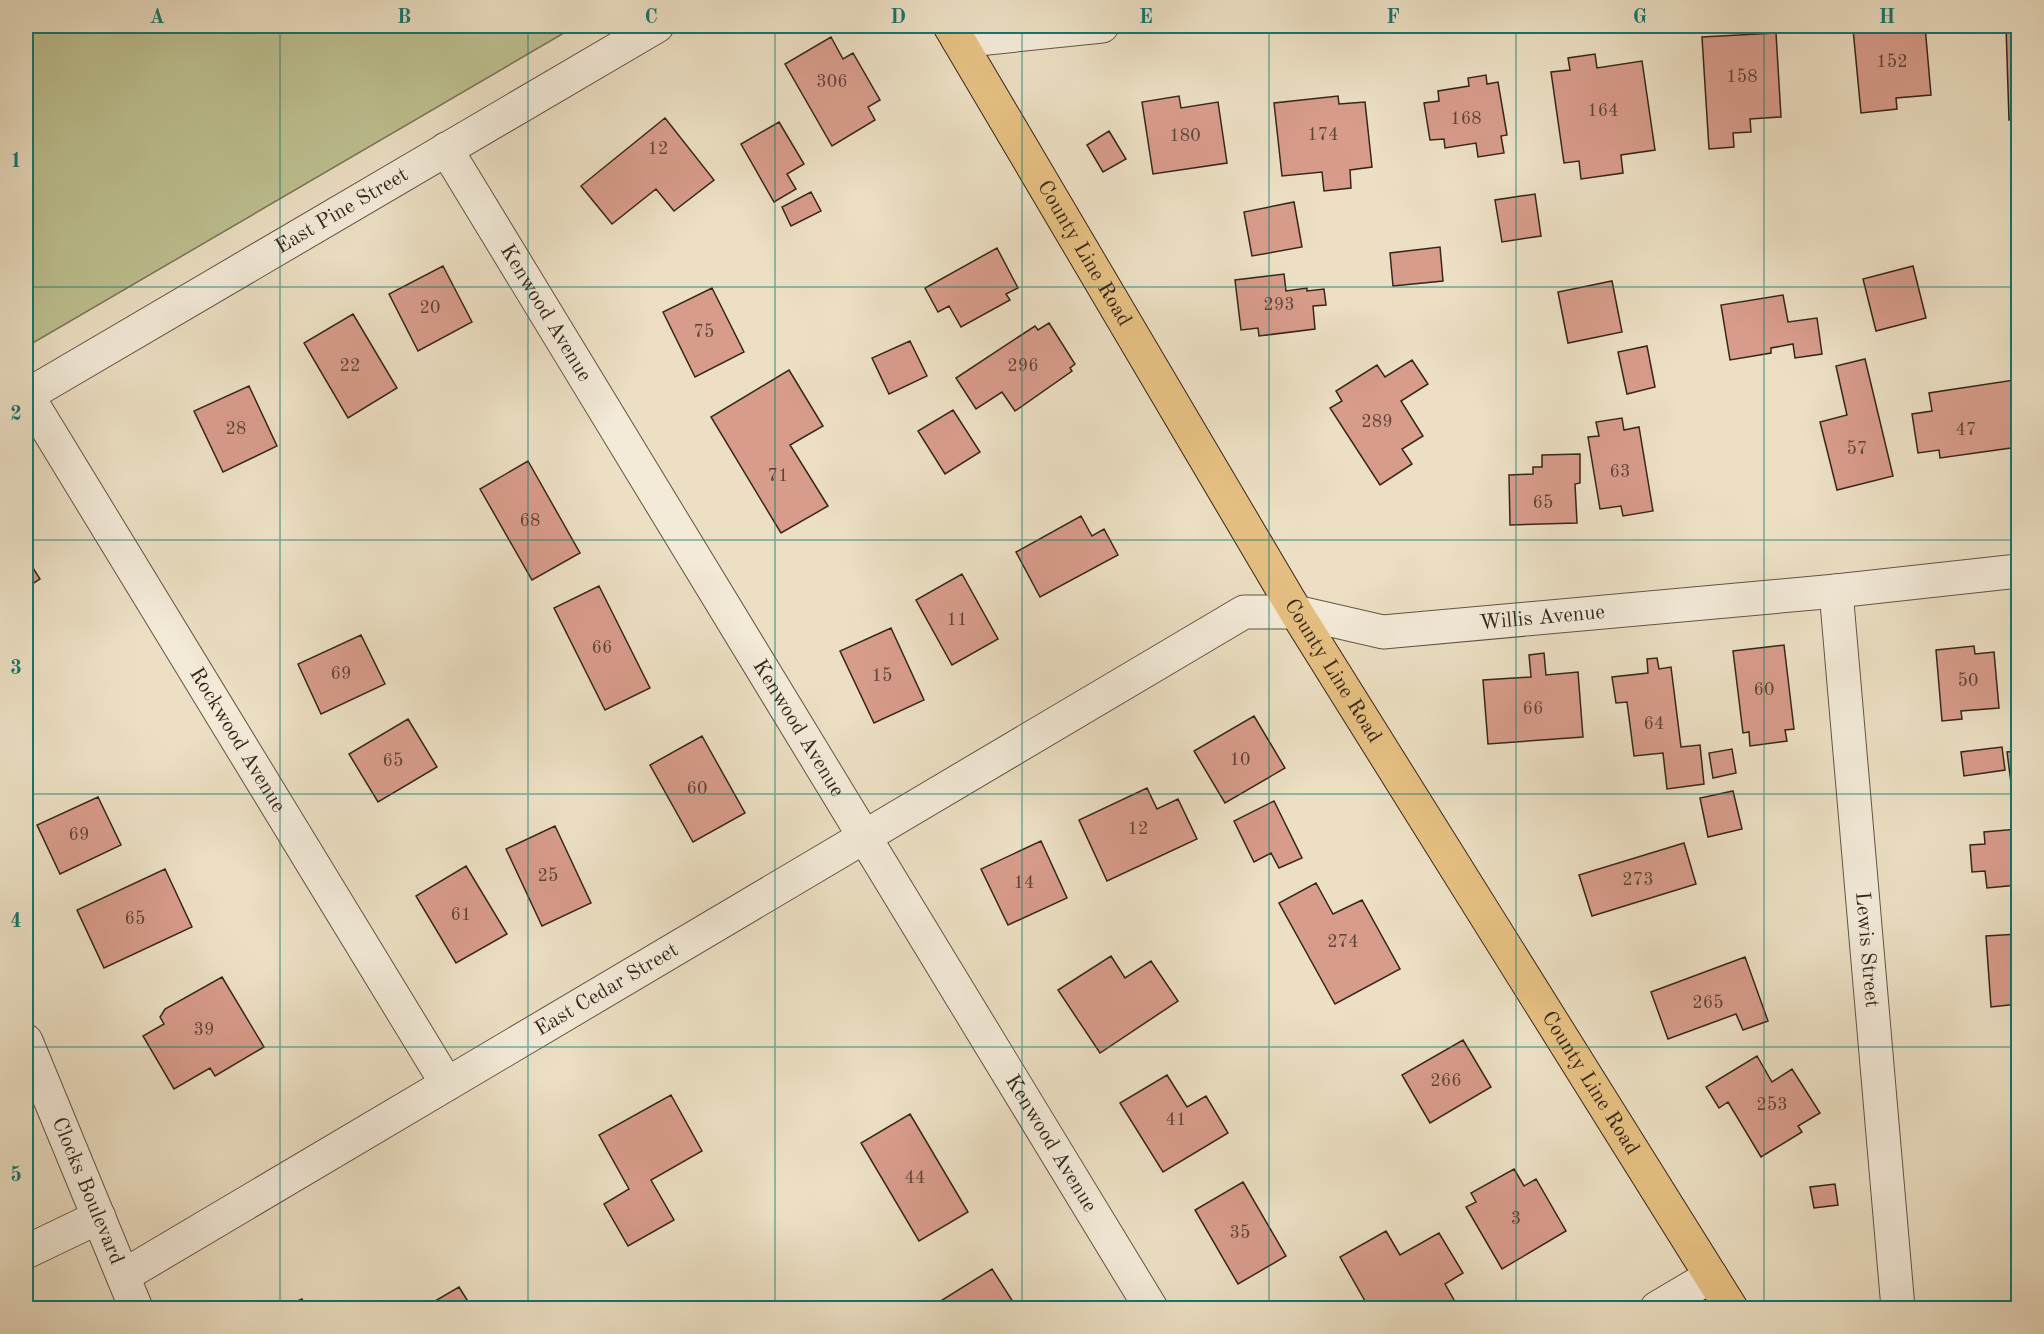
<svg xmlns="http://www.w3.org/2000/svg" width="2044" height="1334" font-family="'Old Standard TT',serif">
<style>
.green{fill:#bdc090;stroke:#7a7356;stroke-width:1.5}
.building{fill:#d89c8b;stroke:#36261b;stroke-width:1.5}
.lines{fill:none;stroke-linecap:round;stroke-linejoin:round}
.minor-casing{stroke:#645445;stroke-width:35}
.major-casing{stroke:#36261b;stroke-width:35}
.minor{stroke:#f3ead8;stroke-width:33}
.major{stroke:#e6c082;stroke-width:33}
.grid{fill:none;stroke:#0f766e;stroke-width:1.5;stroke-opacity:0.55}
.labels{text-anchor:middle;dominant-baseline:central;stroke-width:4.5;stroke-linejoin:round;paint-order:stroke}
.number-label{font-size:18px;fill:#5e4437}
.street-label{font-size:21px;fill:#36261b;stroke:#f3ead8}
.neatline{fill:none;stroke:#0f766e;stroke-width:2}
.grid-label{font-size:20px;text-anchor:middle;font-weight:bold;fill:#0f766e}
</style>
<rect width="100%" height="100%" fill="#ecdfc3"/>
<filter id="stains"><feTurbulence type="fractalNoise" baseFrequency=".00333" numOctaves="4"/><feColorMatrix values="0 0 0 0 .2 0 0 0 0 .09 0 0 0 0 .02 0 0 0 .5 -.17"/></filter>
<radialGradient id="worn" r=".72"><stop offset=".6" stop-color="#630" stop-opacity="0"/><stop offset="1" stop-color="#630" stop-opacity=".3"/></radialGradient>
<path class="green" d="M26 26H576L26 347Z"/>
<path class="building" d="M1895 26H1925L1931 95 1896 98 1897 109 1861 113 1853 29Z
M2006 26H2018V120H2009Z
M1776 33 1781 117 1750 119 1751 132 1733 133 1734 147 1709 149 1702 37Z
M831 37 843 59 853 53 880 100 868 107 875 120 832 146 785 64Z
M1595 54 1597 68 1642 61 1655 150 1621 155 1623 173 1581 179 1579 161 1564 163 1551 72 1570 70 1568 58Z
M1486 75 1487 84 1498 82 1507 135 1501 136 1504 153 1478 157 1476 143 1445 148 1444 139 1430 140 1424 103 1439 101 1438 91 1469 86 1468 78Z
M1179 96 1181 108 1218 102 1227 163 1153 174 1142 102Z
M1338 96 1339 104 1365 102 1372 167 1350 170 1351 188 1324 191 1322 172 1282 176 1274 103Z
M665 118 714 180 674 211 656 189 612 224 581 186Z
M779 122 804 164 787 174 796 189 774 202 741 144Z
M1109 131 1126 159 1103 172 1087 145Z
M811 192 821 211 791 226 782 207Z
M1535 194 1541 236 1502 242 1495 200Z
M1294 202 1302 247 1252 256 1244 212Z
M1440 247 1443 281 1393 286 1390 253Z
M997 248 1018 288 1006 294 1010 300 961 327 949 306 938 312 925 288Z
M443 266 472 322 418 351 389 294Z
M1913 266 1926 318 1876 331 1863 279Z
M1284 274 1286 291 1307 288V291L1324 289 1326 305 1313 306 1315 329 1259 336 1258 328 1241 330 1235 280Z
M1612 281 1622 332 1568 343 1558 292Z
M712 288 744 352 695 377 663 312Z
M1783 295 1788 322 1817 318 1822 354 1795 358 1793 344 1771 348V353L1730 360 1721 305Z
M353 314 397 388 348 418 304 343Z
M1049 323 1075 364 1070 368 1072 371 1015 411 1002 392 976 409 956 378 1035 326 1038 330Z
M910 341 927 376 889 394 872 358Z
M1647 346 1655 387 1627 394 1618 352Z
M1865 359 1893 476 1837 490 1820 422 1847 415 1836 366Z
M1412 360 1428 384 1401 401 1423 436 1402 449 1412 464 1380 485 1330 408 1342 401 1336 391 1377 365 1385 377Z
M789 370 823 426 790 445 828 506 781 533 711 417Z
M2014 380 2018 413V447L1940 458 1939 450 1918 453 1912 414 1932 411 1929 393Z
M249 386 277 446 223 472 194 411Z
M953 410 980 452 945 474 918 431Z
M1622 418 1624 430 1639 427 1653 511 1623 516 1621 506 1600 509 1588 437 1599 436 1596 422Z
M1580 454V483L1575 484 1577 523 1510 525 1509 475 1533 474V467H1542V455Z
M528 461 580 553 532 580 480 489Z
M1081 516 1092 536 1104 529 1118 555 1040 597 1016 552Z
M26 557 40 579 26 588Z
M962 574 998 639 952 665 916 600Z
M599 586 650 688 605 710 554 608Z
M891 628 924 700 874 723 840 651Z
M361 635 385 684 321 714 298 664Z
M1784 645 1794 729 1785 730 1787 741 1750 746 1749 732 1743 733 1733 651Z
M1974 646 1975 654 1994 652 1999 708 1961 711 1962 719 1942 721 1936 650Z
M1544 653 1546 675 1578 672 1583 737 1488 744 1483 680 1531 677 1529 655Z
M1657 658 1659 669 1671 667 1681 747 1700 745 1704 784 1667 789 1663 753 1634 756 1627 702 1616 703 1612 677 1648 673 1647 659Z
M1254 716 1285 768 1225 803 1194 751Z
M408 719 437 767 378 802 349 754Z
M702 736 745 813 693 842 650 765Z
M2002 747 2005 770 1964 776 1961 752Z
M1732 749 1736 773 1713 778 1709 753Z
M2018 751V797L2013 798 2007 752Z
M1147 788 1157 809 1178 799 1197 839 1107 881 1079 820Z
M1733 791 1742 829 1708 837 1700 798Z
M98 797 121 845 60 874 37 825Z
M1274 801 1302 858 1279 868 1271 853 1254 862 1234 821Z
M555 826 591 903 542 926 506 849Z
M2018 829V885L1987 888 1985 871 1972 872 1970 845 1985 844 1984 832Z
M1041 841 1067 898 1008 925 981 869Z
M1684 843 1696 884 1592 916 1579 875Z
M466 866 507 934 456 963 416 896Z
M165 869 192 927 104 968 77 910Z
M1316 883 1333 914 1362 900 1400 969 1335 1004 1279 903Z
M2018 934V1004L1991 1007 1986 936Z
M1111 956 1125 978 1151 961 1178 1001 1100 1053 1058 990Z
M1745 957 1768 1021 1743 1030 1736 1014 1668 1039 1651 992Z
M222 977 264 1047 215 1076 210 1068 174 1089 143 1036 164 1024 160 1017 165 1009Z
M1463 1040 1491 1087 1430 1123 1402 1075Z
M1757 1056 1772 1082 1792 1069 1820 1113 1798 1126 1802 1132 1761 1157 1728 1102 1719 1108 1706 1087Z
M1167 1075 1187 1107 1206 1096 1228 1133 1163 1172 1120 1103Z
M671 1095 702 1151 651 1180 674 1220 628 1246 604 1204 629 1189 599 1135Z
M2018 1098V1121L2013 1122 2011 1099Z
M910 1114 968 1212 919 1241 861 1143Z
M1514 1169 1524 1186 1536 1179 1566 1231 1502 1269 1466 1207 1476 1202 1471 1193Z
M1243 1182 1286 1256 1238 1284 1195 1210Z
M1835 1184 1838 1205 1814 1208 1810 1187Z
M2014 1208H2018V1230H2015Z
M1386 1231 1400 1255 1439 1233 1463 1273 1445 1284 1458 1307 1369 1308 1340 1257Z
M992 1269 1017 1308H943L939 1302Z
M459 1287 472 1308H423Z
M302 1299 306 1308H282Z"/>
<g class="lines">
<defs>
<g id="minor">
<path d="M959 41 1102 26"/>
<path id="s1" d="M446 149 1151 1308"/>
<path id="s2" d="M27 395 447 1084"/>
<path id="s3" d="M26 396 657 26"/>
<path id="s4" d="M1836 591 1898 1308"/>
<path id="s5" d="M26 1041 136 1308"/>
<path d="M26 1252 99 1217"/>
<path id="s6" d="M123 1276 1244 612H1296L1383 632 1836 591 2018 571"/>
<path d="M1657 1308 1711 1276"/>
</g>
<g id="major">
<path id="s7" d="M950 26 1296 612 1731 1308"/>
</g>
</defs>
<use href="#minor" class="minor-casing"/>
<use href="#major" class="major-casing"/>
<use href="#minor" class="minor"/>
<use href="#major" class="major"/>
</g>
<path class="grid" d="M280 26V1308M528 26V1308M775 26V1308M1022 26V1308M1269 26V1308M1516 26V1308M1764 26V1308M26 287H2018M26 540H2018M26 794H2018M26 1047H2018"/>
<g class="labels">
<g class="number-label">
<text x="1892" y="62">152</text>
<text x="1742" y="77">158</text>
<text x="832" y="82">306</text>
<text x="1603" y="111">164</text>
<text x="1466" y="119">168</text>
<text x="1323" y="135">174</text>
<text x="1185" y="136">180</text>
<text x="658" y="149">12</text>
<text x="1279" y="305">293</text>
<text x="430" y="308">20</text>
<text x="704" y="332">75</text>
<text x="350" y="366">22</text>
<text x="1023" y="366">296</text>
<text x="1377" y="422">289</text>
<text x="236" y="429">28</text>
<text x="1966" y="430">47</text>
<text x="1857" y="449">57</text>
<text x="1620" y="472">63</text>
<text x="778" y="476">71</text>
<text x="1543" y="503">65</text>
<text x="530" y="521">68</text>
<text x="957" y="620">11</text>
<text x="602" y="648">66</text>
<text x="341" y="674">69</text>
<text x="882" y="676">15</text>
<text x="1968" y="681">50</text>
<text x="1764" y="690">60</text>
<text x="1533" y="709">66</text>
<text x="1654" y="724">64</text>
<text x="1240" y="760">10</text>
<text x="393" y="761">65</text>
<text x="697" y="789">60</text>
<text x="1138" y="829">12</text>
<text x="79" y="835">69</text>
<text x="548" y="876">25</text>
<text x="1638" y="880">273</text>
<text x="1024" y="883">14</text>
<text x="461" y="915">61</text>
<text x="135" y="919">65</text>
<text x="1343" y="942">274</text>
<text x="1708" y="1003">265</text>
<text x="204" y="1030">39</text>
<text x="1446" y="1081">266</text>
<text x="1772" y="1105">253</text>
<text x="1176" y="1120">41</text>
<text x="915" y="1178">44</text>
<text x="1516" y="1219">3</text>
<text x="1240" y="1233">35</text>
</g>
<g class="street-label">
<text stroke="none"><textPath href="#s3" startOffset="366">East Pine Street</textPath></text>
<text stroke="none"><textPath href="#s7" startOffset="264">County Line Road</textPath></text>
<text stroke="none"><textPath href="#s1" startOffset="192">Kenwood Avenue</textPath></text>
<text stroke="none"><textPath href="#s6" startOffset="1604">Willis Avenue</textPath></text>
<text stroke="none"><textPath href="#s7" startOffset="750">County Line Road</textPath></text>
<text stroke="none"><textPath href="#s1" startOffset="678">Kenwood Avenue</textPath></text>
<text stroke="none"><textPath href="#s2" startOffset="404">Rockwood Avenue</textPath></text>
<text stroke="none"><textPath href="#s4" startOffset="360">Lewis Street</textPath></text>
<text stroke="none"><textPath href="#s6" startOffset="562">East Cedar Street</textPath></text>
<text stroke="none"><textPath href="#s7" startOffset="1236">County Line Road</textPath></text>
<text stroke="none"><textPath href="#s1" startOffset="1164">Kenwood Avenue</textPath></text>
<text stroke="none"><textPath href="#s5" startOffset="162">Clocks Boulevard</textPath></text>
</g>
</g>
<rect width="2044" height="1334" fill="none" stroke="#ecdfc3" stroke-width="66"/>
<rect x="33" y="33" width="1978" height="1268" class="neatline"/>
<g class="grid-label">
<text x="157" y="23">A</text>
<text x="404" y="23">B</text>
<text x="651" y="23">C</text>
<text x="898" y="23">D</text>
<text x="1146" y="23">E</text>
<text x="1393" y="23">F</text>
<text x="1640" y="23">G</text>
<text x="1887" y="23">H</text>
<text x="16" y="167">1</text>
<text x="16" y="420">2</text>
<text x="16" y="674">3</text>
<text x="16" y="927">4</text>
<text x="16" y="1181">5</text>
</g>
<rect width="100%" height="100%" filter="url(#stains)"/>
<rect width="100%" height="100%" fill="url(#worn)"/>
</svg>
